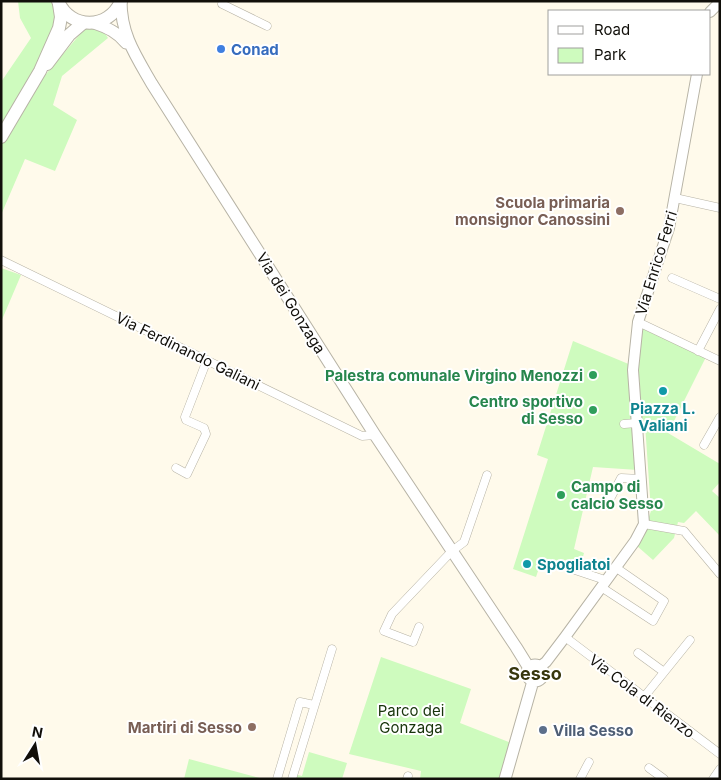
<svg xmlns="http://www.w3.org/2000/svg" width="721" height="780" font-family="Inter,sans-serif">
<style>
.green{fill:#cefbbe}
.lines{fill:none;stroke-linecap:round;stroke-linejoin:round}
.minor-casing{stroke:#b7b3a5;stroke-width:9}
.tertiary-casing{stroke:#b7b3a5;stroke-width:12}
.secondary-casing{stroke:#b7b3a5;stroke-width:13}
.primary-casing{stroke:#b7b3a5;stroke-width:14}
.trunk-casing{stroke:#b7b3a5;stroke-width:14}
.minor{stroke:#fff;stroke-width:8}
.tertiary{stroke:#fff;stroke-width:10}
.secondary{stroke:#fff;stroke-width:11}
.primary{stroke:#fff;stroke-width:12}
.trunk{stroke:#fff;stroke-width:12}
.shop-dot{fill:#3f7fe0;stroke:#fff;stroke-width:2}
.education-dot{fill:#8d6e63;stroke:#fff;stroke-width:2}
.leisure-dot{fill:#2e9e5b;stroke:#fff;stroke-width:2}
.culture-dot{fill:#0f9aa8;stroke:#fff;stroke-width:2}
.service-dot{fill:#5c6f8a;stroke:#fff;stroke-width:2}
.labels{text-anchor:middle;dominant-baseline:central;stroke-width:4;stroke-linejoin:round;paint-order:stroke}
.shop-label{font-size:15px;font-weight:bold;fill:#366cbe;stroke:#fff;text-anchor:start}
.education-label{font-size:15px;font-weight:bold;fill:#785e54;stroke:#fff;text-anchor:end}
.street-label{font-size:15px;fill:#110f0a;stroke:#fff}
.leisure-label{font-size:15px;font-weight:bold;fill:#27864d;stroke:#fff;text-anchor:end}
.culture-label{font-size:15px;font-weight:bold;fill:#0d838f;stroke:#fff}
.park-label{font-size:15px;fill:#17340a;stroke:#fff}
.service-label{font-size:15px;font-weight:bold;fill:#4e5e75;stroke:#fff;text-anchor:start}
.quarter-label{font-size:18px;font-weight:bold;fill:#37360c;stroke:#fff}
</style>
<rect width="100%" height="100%" fill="#fffaeb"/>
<path class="green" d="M18 1H50L57 10 54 27 36 67 46 74 87 26 102 29 108 38 62 76 53 105 77 120 55 171 25 159 1 215V82L31 38 20 18Z
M1 268 21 275 1 322Z
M644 325 707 355 668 433 720 464V482L712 491 720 498V536L696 511 684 523 678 522 674 538 653 560 637 546 642 537 651 511 645 424 642 423C641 391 634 355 644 325Z
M573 341 631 365 638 470 593 467 574 549 584 553 578 574 541 562 536 577 513 569 548 459 537 455Z
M381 657 471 689 460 723 511 743 500 779H420L421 771 349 754Z
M309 752 347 763 342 779H292L294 774 302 776Z
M189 759 263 779H184Z"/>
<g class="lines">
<defs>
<path id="minor" d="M223 1 222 4 267 26
M675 198 720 208
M1 260 362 436 375 435
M672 278 720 299
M638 322 720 361
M698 351 720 309
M624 424 637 423
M704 445 720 417
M176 468 187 474 206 434 204 428 186 420 185 417 207 360
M609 501 621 478 641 479
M644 524 684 531 720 574
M575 570 605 580
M601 587 653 621 664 601 615 567
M419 627 413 642 384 631 392 614 452 551 464 542 487 475
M565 637 720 754
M638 653 664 672
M644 697 690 640
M649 768 664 779
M277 779 300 702 314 705
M292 779 332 649
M407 779 408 776
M580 779 589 762
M713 779 720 769"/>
<path id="tertiary" d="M710 12 720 2
M539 667 546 662 565 637 635 541 644 524 633 370 638 322 669 228 697 74"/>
<path id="secondary" d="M121 1C121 35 136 56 152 84L375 435 516 647 529 668
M94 23C108 28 117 32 126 43
M527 673a8 8 0 1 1 16 0a8 8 0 1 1-16 0Z
M505 779 533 681"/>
<path id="primary" d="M58 1C70 30 109 30 121 1"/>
<path id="trunk" d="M47 64 69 35 83 23
M1 137 40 71 59 28 61 17 59 4"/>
</defs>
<use href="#minor" class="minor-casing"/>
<use href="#tertiary" class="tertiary-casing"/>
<use href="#secondary" class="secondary-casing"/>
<use href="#primary" class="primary-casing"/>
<use href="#trunk" class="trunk-casing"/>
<use href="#minor" class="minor"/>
<use href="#tertiary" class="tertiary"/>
<use href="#secondary" class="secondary"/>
<use href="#primary" class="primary"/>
<use href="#trunk" class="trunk"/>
</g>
<circle class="shop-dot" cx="221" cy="49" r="5"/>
<g class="education-dot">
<circle cx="620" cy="211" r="5"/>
<circle cx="252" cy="727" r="5"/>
</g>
<g class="leisure-dot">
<circle cx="593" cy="375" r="5"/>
<circle cx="593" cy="410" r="5"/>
<circle cx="561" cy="495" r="5"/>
</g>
<g class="culture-dot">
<circle cx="663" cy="391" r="5"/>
<circle cx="527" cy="564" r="5"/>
</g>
<circle class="service-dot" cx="543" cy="730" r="5"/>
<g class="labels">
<g class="shop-label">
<text x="231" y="49">Conad</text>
</g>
<g class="education-label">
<text x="610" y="202">Scuola primaria<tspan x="610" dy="17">monsignor Canossini</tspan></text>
<text x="242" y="727">Martiri di Sesso</text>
</g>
<g class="street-label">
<text transform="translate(656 263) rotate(-73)">Via Enrico Ferri</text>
<text transform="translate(291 303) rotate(58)">Via dei Gonzaga</text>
<text transform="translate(188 351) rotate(26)">Via Ferdinando Galiani</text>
<text transform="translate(642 696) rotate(37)">Via Cola di Rienzo</text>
</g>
<g class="leisure-label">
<text x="583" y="375">Palestra comunale Virgino Menozzi</text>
<text x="583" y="401">Centro sportivo<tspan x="583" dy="17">di Sesso</tspan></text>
<text x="571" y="486" text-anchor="start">Campo di<tspan x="571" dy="17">calcio Sesso</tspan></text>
</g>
<g class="culture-label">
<text x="663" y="408">Piazza L.<tspan x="663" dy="17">Valiani</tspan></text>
<text x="537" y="564" text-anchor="start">Spogliatoi</text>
</g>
<g class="park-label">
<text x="411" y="710">Parco dei<tspan x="411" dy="17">Gonzaga</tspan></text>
</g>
<g class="service-label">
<text x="553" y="730">Villa Sesso</text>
</g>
<g class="quarter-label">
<text x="535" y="673">Sesso</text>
</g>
</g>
<rect width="721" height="780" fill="none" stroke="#110f0a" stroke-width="5"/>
<rect x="548" y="10" width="162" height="65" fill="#ffffff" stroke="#a09f9d"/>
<rect x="558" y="26" width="25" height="8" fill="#ffffff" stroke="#a09f9d"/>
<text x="594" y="35" font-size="15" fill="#110f0a">Road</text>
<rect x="558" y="48" width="25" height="15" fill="#cefbbe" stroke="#a09f9d"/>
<text x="594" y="60" font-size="15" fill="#110f0a">Park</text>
<g transform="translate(35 745) rotate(11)" stroke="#ffffff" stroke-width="4" paint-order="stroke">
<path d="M0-4L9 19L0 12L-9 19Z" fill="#110f0a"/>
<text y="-8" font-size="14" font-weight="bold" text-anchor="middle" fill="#110f0a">N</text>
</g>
</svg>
